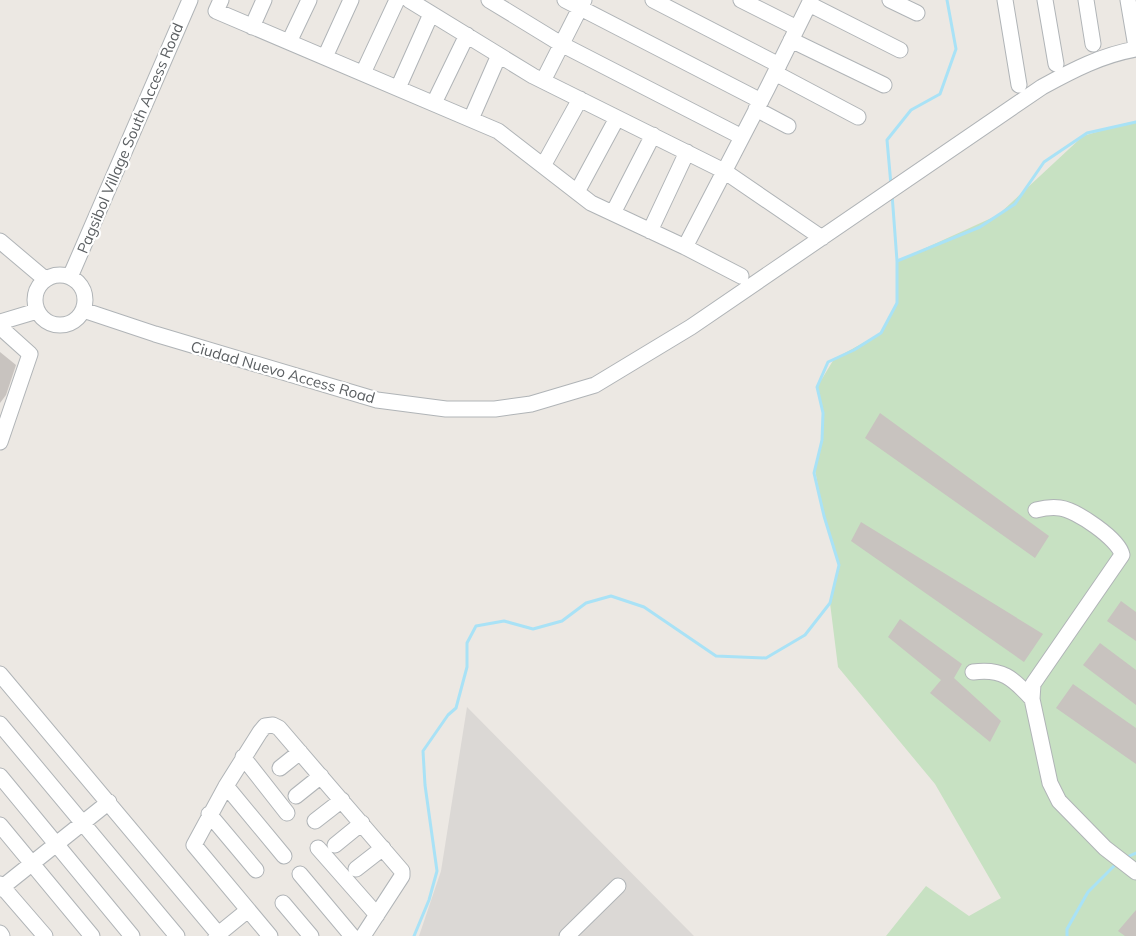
<svg xmlns="http://www.w3.org/2000/svg" width="1136" height="936" font-family="Mulish,sans-serif">
<style>
.industrial{fill:#dbd8d5}
.green{fill:#c7e1c2}
.lines{fill:none;stroke-linecap:round;stroke-linejoin:round}
.stream{stroke:#a9e2f6;stroke-width:3}
.building{fill:#c8c3bf}
.minor-casing{stroke:#b0b4b7;stroke-width:17}
.minor{stroke:#fff;stroke-width:15}
.labels{text-anchor:middle;dominant-baseline:central;stroke-width:4.5;stroke-linejoin:round;paint-order:stroke}
.street-label{font-size:15px;fill:#5b5f62;stroke:#fff}
</style>
<rect width="100%" height="100%" fill="#ece8e3"/>
<path class="industrial" d="M467 707 694 936H419L441 871Z"/>
<path class="green" d="M1131 122H1136V936H886L926 886 969 916 1001 898 935 784 838 667 830 603 839 565 824 518 815 470 822 438 823 413 817 387 834 359 881 333 897 303V261L998 215 1083 136Z"/>
<g class="lines">
<path class="stream" d="M891 185 887 140 911 110 940 94 956 49 947 0
M897 261 980 227 1015 204 1044 162 1087 133 1136 122
M1127 857 1136 853
M414 936 429 900 437 871 425 785 423 751 448 715 456 708 467 667V643L476 626 504 621 533 629 562 621 586 603 611 596 644 607 716 656 766 658 805 635 830 603 839 565 824 516 814 473 822 440 823 413 817 387 828 362 854 350 881 333 897 303V261L892 194
M1067 936V929L1088 892 1116 864"/>
</g>
<path class="building" d="M0 352 16 365 6 395 0 403Z
M880 413 1049 536 1035 558 865 438Z
M861 522 1043 634 1024 662 851 541Z
M1121 601 1136 612V641L1107 621Z
M900 619 962 664 954 678 1001 721 990 742 930 693 941 680 888 637Z
M1100 643 1136 670V705L1083 665Z
M1073 684 1136 728V764L1056 708Z
M1136 910V936H1125L1118 931Z"/>
<g class="lines">
<defs>
<path id="minor" d="M221 0 216 11 498 131 591 203 685 247 767 89 811 0
M409 0 533 76 724 171 822 238
M489 0 561 44 742 137
M565 0 761 101
M653 0 779 65
M741 0 797 28
M890 0 917 13
M1005 0 1019 85
M1045 0 1056 64
M1086 0 1093 44
M1128 0 1136 47
M809 4 900 50
M252 27 264 0
M791 40 884 85
M289 42 309 0
M325 57 351 0
M363 73 397 0
M775 73 858 117
M543 81 584 0
M398 88 431 14
M434 103 467 35
M756 109 788 126
M471 119 499 55
M543 166 580 99
M577 192 617 118
M613 213 653 135
M650 231 687 152
M0 241 45 279
M685 247 741 276
M35 300a25 25 0 1 1 50 0a25 25 0 1 1-50 0Z
M70 277 190 0
M83 310 155 334 377 400 446 409H495L531 404 595 385 691 327 1042 87C1073 70 1102 55 1136 49
M0 322 37 311
M0 327 30 354 0 442
M1036 510C1044 508 1052 507 1060 508 1076 510 1119 539 1122 555L1033 684 1032 699 1050 783 1059 801 1105 848 1136 872
M973 672C1002 668 1013 678 1032 699
M0 674 220 936
M0 724 177 936
M243 757 287 813
M280 768 300 752
M0 776 132 936
M226 786 284 856
M296 796 321 776
M209 814 256 870
M315 821 342 800
M0 825 92 936
M335 845 362 823
M318 848 377 915
M356 869 383 848
M300 874 352 936
M0 884 45 936
M0 889 109 802
M283 903 311 936
M0 933 2 936
M216 936 248 910
M270 936 194 845 226 786 260 732 265 726 273 725 279 728 402 871V876L363 936
M567 936 618 886"/>
</defs>
<use href="#minor" class="minor-casing"/>
<use href="#minor" class="minor"/>
</g>
<g class="labels">
<g class="street-label">
<text transform="translate(130 138) rotate(-67)">Pagsibol Village South Access Road</text>
<text transform="translate(283 372) rotate(16)">Ciudad Nuevo Access Road</text>
</g>
</g>
</svg>
